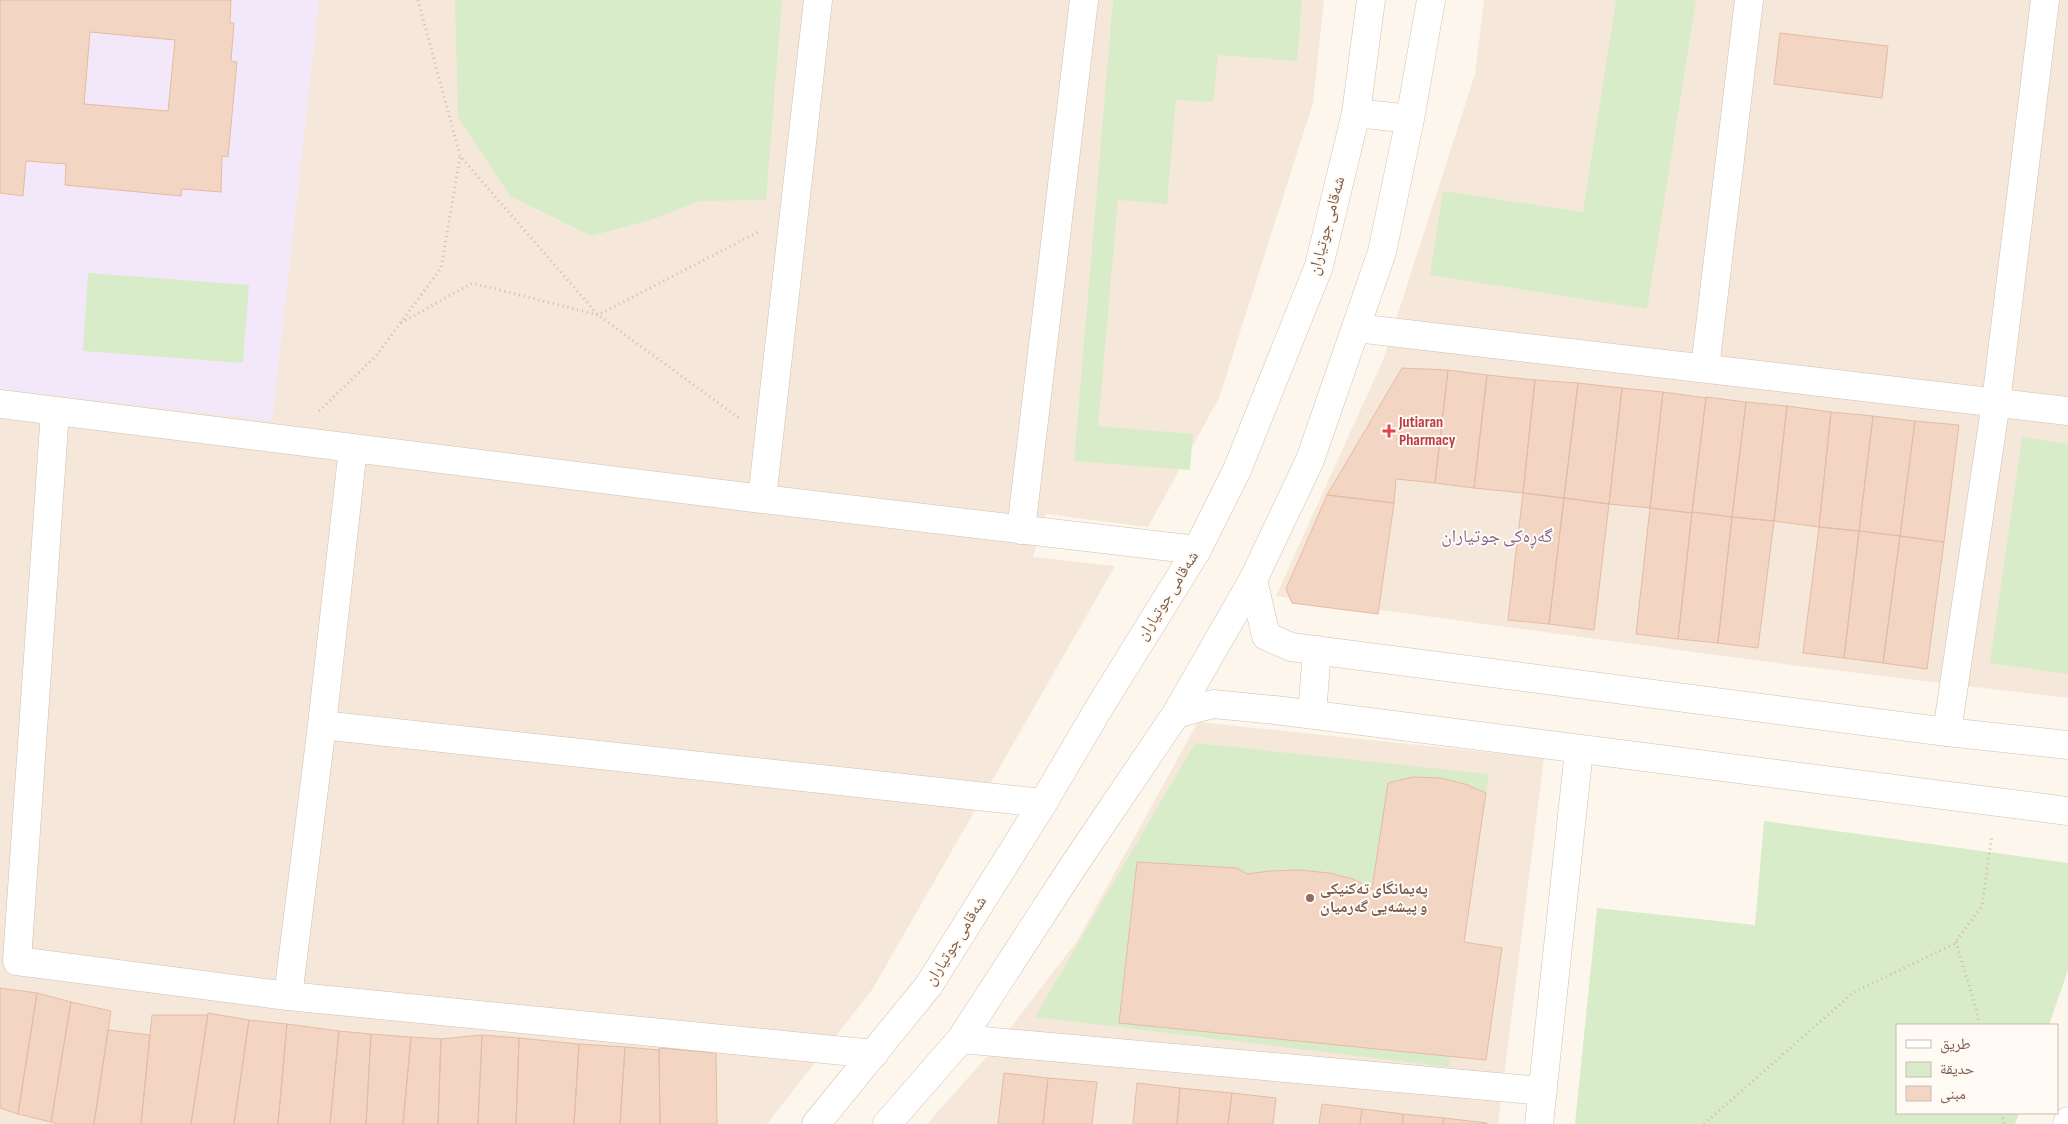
<svg xmlns="http://www.w3.org/2000/svg" width="2068" height="1124" font-family="'Sofia Sans Condensed','Noto Naskh Arabic',sans-serif">
<style>
.residential{fill:#f5e8da}
.education{fill:#f3e8fa}
.green{fill:#d8ecc9}
.building{fill:#f3d5c3;stroke:#e6bba3;fill-rule:evenodd}
.lines{fill:none;stroke-linecap:round;stroke-linejoin:round}
.minor-casing{stroke:#d1beb0;stroke-width:29}
.tertiary-casing{stroke:#d1beb0;stroke-width:29}
.secondary-casing{stroke:#d6c0b0;stroke-width:29}
.path{stroke:#d9b8a5;stroke-width:3;stroke-dasharray:1 4;stroke-linecap:butt}
.minor{stroke:#fff;stroke-width:28}
.tertiary{stroke:#fff;stroke-width:28}
.secondary{stroke:#fff;stroke-width:28}
.health-dot{fill:#e0444e;stroke:#fffaf3;stroke-width:2}
.education-dot{fill:#8d6e63;stroke:#fffaf3;stroke-width:2}
.labels{text-anchor:middle;dominant-baseline:central;stroke-width:4;stroke-linejoin:round;paint-order:stroke}
.street-label{font-size:16px;fill:#7a5c4d;stroke:#fffaf3}
.health-label{font-size:16px;font-weight:bold;fill:#be3a42;stroke:#fffaf3;text-anchor:start}
.education-label{font-size:16px;font-weight:bold;fill:#785e54;stroke:#fffaf3;text-anchor:start}
.neighbourhood-label{font-size:18px;fill:#846695;stroke:#fffaf3}
</style>
<rect width="100%" height="100%" fill="#fdf6ec"/>
<path class="residential" d="M0 0H1324L1313 103 1219 398 1148 527 1046 514 1033 557 1115 566 872 990 767 1124H0Z
M1484 0H2068V698L1799 666 1276 596 1383 360 1475 74Z
M1198 722 1544 758 1498 1124H927L998 1044 1077 941Z"/>
<path class="education" d="M0 0H319L272 421 0 389Z"/>
<path class="green" d="M455 0H782L766 200 700 201 650 220 591 236 510 196 458 117Z
M1113 0H1302L1297 61 1218 55 1213 102 1176 100 1167 204 1118 200 1098 426 1193 434 1190 470 1074 461Z
M1616 0H1696L1647 309 1430 275 1443 191 1583 212Z
M88 273 249 285 243 363 83 351Z
M2022 437 2068 444V674L1990 663Z
M1195 743 1489 774 1464 942 1449 1067 1035 1017Z
M1764 821 2068 863V970L2049 1025H1897V1113H2019L2015 1124H1575L1597 908 1755 925Z"/>
<path class="building" d="M0 0H231L230 23H234L231 61 237 62 228 157 222 156 221 192 182 189 181 196 65 185 66 164 26 161 23 196 0 193ZM90 32 175 40 168 111 84 104Z
M1780 33 1888 46 1882 98 1774 84Z
M1402 368 1448 370 1435 483 1396 479 1394 503 1327 495Z
M1448 370 1487 375 1474 488 1435 483Z
M1487 375 1535 380 1523 493 1474 488Z
M1535 380 1578 383 1564 498 1523 493Z
M1578 383 1622 388 1609 504 1564 498Z
M1622 388 1663 392 1650 508 1609 504Z
M1663 392 1706 398 1692 513 1650 508Z
M1706 397 1746 402 1732 517 1692 512Z
M1746 402 1787 406 1774 521 1732 517Z
M1787 406 1831 412 1819 527 1774 521Z
M1831 412 1873 416 1859 531 1819 527Z
M1873 416 1915 421 1900 536 1859 531Z
M1915 421 1959 425 1944 542 1900 536Z
M1523 493 1564 498 1549 624 1508 620Z
M1327 495 1394 503 1378 614 1292 603 1286 589Z
M1564 498 1609 504 1594 630 1549 624Z
M1650 508 1692 513 1678 639 1636 634Z
M1692 512 1732 517 1718 643 1678 639Z
M1732 517 1774 521 1758 648 1718 643Z
M1819 527 1859 531 1844 658 1803 653Z
M1859 531 1900 536 1883 663 1844 658Z
M1900 536 1944 542 1927 669 1883 663Z
M1413 777 1440 778 1465 784 1486 793 1464 942 1502 948 1486 1060 1119 1023 1137 862 1237 868 1247 874 1270 871 1300 870 1329 873 1353 879 1372 889 1388 783Z
M0 988 37 993 18 1114 0 1108Z
M37 993 71 1002 51 1122 18 1114Z
M71 1002 111 1011 94 1124H58L51 1122Z
M208 1013 249 1020 234 1124H191Z
M152 1015H208L191 1124H141Z
M249 1020 287 1024 278 1124H234Z
M287 1024 339 1031 330 1124H278Z
M108 1030 150 1035 141 1124H94Z
M339 1031 371 1034 366 1124H330Z
M371 1034 411 1037 403 1124H366Z
M482 1035 519 1038 516 1124H478Z
M482 1035 478 1124H438L441 1039Z
M411 1037 441 1039 438 1124H403Z
M519 1038 579 1044 574 1124H516Z
M579 1044 625 1047 620 1124H574Z
M625 1047 659 1050 660 1124H620Z
M659 1048 716 1053 717 1124H660Z
M1004 1073 1048 1078 1043 1124H998Z
M1048 1078 1097 1082 1092 1124H1043Z
M1137 1083 1180 1088 1177 1124H1133Z
M1180 1088 1232 1093 1228 1124H1177Z
M1232 1093 1276 1098 1273 1124H1228Z
M1322 1104 1362 1109 1360 1124H1319Z
M1362 1109 1403 1114V1124H1360Z
M1403 1114 1444 1118 1443 1124H1402Z
M1444 1118 1487 1123V1124H1443Z"/>
<g class="lines">
<defs>
<path id="minor" d="M1356 328 2068 411
M1705 368 1749 0
M0 404 762 499 1197 550
M55 411 17 961 288 996 874 1054
M762 499 818 0
M1021 530 1084 0
M322 725 1043 803
M1947 732 1996 402 2045 0
M288 996 322 725 353 448
M961 1039 1543 1091
M1539 1124 1579 750
M2067 1124 2068 1121"/>
<path id="tertiary" d="M1253 580 1266 636 1291 647 1947 732 2068 745
M1176 714 1213 704 1275 710 2068 811
M1312 714 1317 650"/>
<path id="secondary" d="M1356 113 1410 119
M816 1124 929 985 1043 803 1102 703 1197 550 1237 470 1319 266 1356 113 1371 0
M887 1124 961 1039 1072 868 1176 714 1253 580 1310 460 1382 252 1410 119 1431 0"/>
</defs>
<use href="#minor" class="minor-casing"/>
<use href="#tertiary" class="tertiary-casing"/>
<use href="#secondary" class="secondary-casing"/>
<path class="path" d="M418 0 460 156 598 315 739 418
M401 323 472 283 598 315 758 232
M319 411 376 356 441 268 460 157
M1956 942 1977 1012 1979 1025
M2001 1113 2005 1124
M1704 1124 1854 992 1954 944 1982 906 1992 835"/>
<use href="#minor" class="minor"/>
<use href="#tertiary" class="tertiary"/>
<use href="#secondary" class="secondary"/>
</g>
<path class="health-dot" d="M1386.5 423.5h5v5h5v5h-5v5h-5v-5h-5v-5h5z"/>
<circle class="education-dot" cx="1310" cy="898" r="5"/>
<g class="labels">
<g class="street-label">
<text transform="translate(1327 226) rotate(-75)">شەقامی جوتیاران</text>
<text transform="translate(1168 596) rotate(-58)">شەقامی جوتیاران</text>
<text transform="translate(956 941) rotate(-58)">شەقامی جوتیاران</text>
</g>
<g class="health-label">
<text x="1399" y="422">Jutiaran<tspan x="1399" dy="18">Pharmacy</tspan></text>
</g>
<g class="education-label">
<text x="1320" y="889">پەیمانگای تەکنیکی<tspan x="1320" dy="18">و پیشەیی گەرمیان</tspan></text>
</g>
<g class="neighbourhood-label">
<text x="1497" y="536">گەڕەکی جوتیاران</text>
</g>
</g>
<rect x="1896" y="1024" width="162" height="90" fill="#fffaf3" stroke="#cabbb1"/>
<rect x="1906" y="1040" width="25" height="8" fill="#ffffff" stroke="#cabbb1"/>
<text x="1940" y="1049" font-size="15" fill="#7a5c4d">طريق</text>
<rect x="1906" y="1062" width="25" height="15" fill="#d8ecc9" stroke="#cabbb1"/>
<text x="1940" y="1074" font-size="15" fill="#7a5c4d">حديقة</text>
<rect x="1906" y="1086" width="25" height="15" fill="#f3d5c3" stroke="#cabbb1"/>
<text x="1940" y="1099" font-size="15" fill="#7a5c4d">مبنى</text>
</svg>
